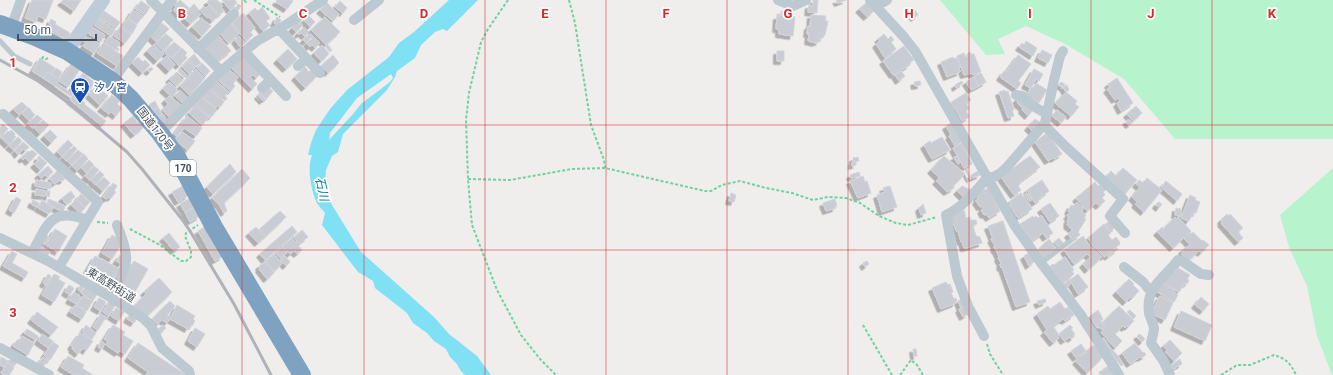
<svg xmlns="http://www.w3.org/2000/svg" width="1333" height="375" font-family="Roboto,'Noto Sans JP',sans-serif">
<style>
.green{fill:#b7f3cc}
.water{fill:#80e0f4;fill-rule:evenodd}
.building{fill:#c9ccd3;stroke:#d1d4da;filter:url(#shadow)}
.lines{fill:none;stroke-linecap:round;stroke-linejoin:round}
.path{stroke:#6cd49c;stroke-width:2;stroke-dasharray:3 2;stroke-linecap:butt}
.lane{stroke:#bcc9d1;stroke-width:5}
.street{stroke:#bcc9d1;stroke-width:10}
.secondary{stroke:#beccd9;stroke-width:14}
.highway{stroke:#80a2c1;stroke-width:18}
.rail{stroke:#afb3b9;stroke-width:3}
.grid{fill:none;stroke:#d62828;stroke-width:1;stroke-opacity:0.55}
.labels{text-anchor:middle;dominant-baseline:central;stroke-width:3.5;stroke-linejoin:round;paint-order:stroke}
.shield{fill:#fff;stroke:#7c868e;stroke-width:1}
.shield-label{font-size:10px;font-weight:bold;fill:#44525d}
.transit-label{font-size:11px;fill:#164399;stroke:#fff;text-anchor:start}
.street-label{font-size:11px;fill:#44525d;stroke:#fff}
.water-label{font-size:12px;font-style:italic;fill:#03819c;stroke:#fff}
.grid-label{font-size:13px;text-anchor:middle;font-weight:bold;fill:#d62828;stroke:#fff;stroke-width:3.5;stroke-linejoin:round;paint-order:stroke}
</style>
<defs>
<filter id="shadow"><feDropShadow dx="-3.5" dy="3.5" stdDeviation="0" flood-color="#0004"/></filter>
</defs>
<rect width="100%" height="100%" fill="#f0eded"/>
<path class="green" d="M940 0H1333V139H1175L1124 79 1065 44 1026 26 998 39 1005 54 986 55Z
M1333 168V375H1332L1317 336 1307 286 1289 247 1280 215Z"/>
<path class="water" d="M449 0H478L447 31 443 29 435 32 421 45 415 58 397 71 395 77 387 90 343 134 338 152 332 156 326 170 325 183 327 192 332 205 361 252 434 317 449 334 477 356 491 375H465L460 370 457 364 450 357 446 349 434 341 427 333 413 323 407 313 375 288 373 281 358 272 322 225 325 213C323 210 319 207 317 203 311 191 307 168 312 155H308L311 143 316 130 330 109 347 90 389 57 399 43 414 32ZM391 74 393 78 390 82 361 104 353 114 329 140 330 133 357 98Z"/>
<path class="building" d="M32 0H53L46 19 38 16 36 22 25 18Z
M63 0H81L74 11 61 2Z
M180 0 189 8 180 17 173 10 176 7 174 5Z
M209 0H217L223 6 221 7 224 11 219 15 207 2Z
M222 0H235L237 3 230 10Z
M277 0H291L293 1 287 9 276 2Z
M813 0H818L817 13 808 12 809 5 813 6Z
M836 0H846L838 3Z
M141 1 150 7 145 15 135 9Z
M340 1 347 8 343 13 335 7Z
M327 3 339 14 333 21 320 10Z
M866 3 874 11 867 17 859 9Z
M194 4 199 10 198 11 201 14 190 24 184 18 186 17 184 15Z
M238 4 241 6 237 12 234 10Z
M209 5 218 16 212 21 208 17 207 18 200 10 204 6 206 8Z
M262 7 270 18 266 21 270 25 263 31 249 13 255 8 258 11Z
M913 7 918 15 914 18 909 10Z
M133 10 143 16 137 24 128 18Z
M104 11 120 22 116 28 99 18Z
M781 11 793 13V17H795L793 36 779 34V29H776L777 16H781Z
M243 13 255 28 250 32 253 35 246 41 232 23Z
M811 15 826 16 825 21H828L825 35H824L823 38H820L819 42H816V43L808 41 809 34H807L808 26H810Z
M309 16 315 22 310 27 304 20Z
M277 17 281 20 278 25 274 23Z
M325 17 340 32 326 45 311 30Z
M201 18 211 26 202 36 192 27Z
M51 19 56 22 55 24 70 33 67 40 48 30 51 25 49 24Z
M98 19 115 30 111 36 94 25Z
M127 19 137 25 132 34 122 27Z
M299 21 303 25 296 32 292 28Z
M162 23 169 29 156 42 150 36Z
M231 24 239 34 228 43 220 33Z
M92 27 105 35 101 42 88 33Z
M120 27 131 35 125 43 114 36Z
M304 27 309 32 305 36 301 33 299 35 298 33Z
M310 33 313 36 306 42 303 40Z
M166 34 173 40 163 51 156 44Z
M884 34 888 39 891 36 894 40 891 42 896 49 885 58 876 44 880 41 878 39Z
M218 35 231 51 217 61 206 48Z
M109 36 120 43 117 48 119 49 118 51 105 43Z
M239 36 245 43 240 47 235 40Z
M86 37 100 44 94 53 83 46 86 42 83 41Z
M314 37 320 43 315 48 312 45 310 47 307 43Z
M1026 41 1037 48 1033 56 1019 47 1022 43 1024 45Z
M174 42 181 48 171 58 164 52Z
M103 43 123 56 117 66 97 53Z
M154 44 164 54 157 61 147 51Z
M327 44 332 50 330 52 325 46Z
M322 45 329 54 321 61 314 53Z
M904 46 914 60 909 63 910 65 893 75 883 61Z
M182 48 187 53 185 55 187 58 179 66 172 58Z
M288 49 297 59 286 69 277 60Z
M1042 50 1052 55 1048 63 1038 58Z
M777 51H784V61H777Z
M970 52 971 54H974L981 72 973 75 972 73 964 75 957 56 964 53 965 57 968 56 967 54Z
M194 54 201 63 196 67 188 60Z
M333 55 339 63 328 73 321 66Z
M1018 55 1031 64 1018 81 1021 83 1017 89 1000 77 1004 71 1006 72Z
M167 56 175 65 169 71 160 62Z
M243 56 260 74 256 78 253 75 250 77 257 84 252 89 231 67Z
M138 57 143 62 145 60 150 65 142 73 132 63Z
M953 57 954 59 957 58 961 67H959L960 72 947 77 941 62Z
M40 58 55 68 51 74 47 72 43 78 32 71Z
M187 61 195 68 189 74 182 67Z
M202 63 210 71 205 76 197 68Z
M71 64 80 69 68 87 59 81Z
M151 67 153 69 150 72 147 70Z
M305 67 309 72 311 70 317 76 305 88 295 77Z
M56 68 62 72 58 79 51 74Z
M180 69 187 75 184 77 178 71Z
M196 69 205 78 190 95 180 86Z
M228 69 238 77 233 84 235 86 231 91 219 81Z
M1034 69 1043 74 1039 81 1036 79 1031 88 1025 85Z
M901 71 905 76 899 81 895 75Z
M47 72 60 80 57 83 85 103 84 104 106 121 102 126 70 100 72 97 43 78Z
M83 73 95 83 82 98 71 89Z
M176 73 183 80 176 86 169 79Z
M981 73 986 82 979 86 974 77Z
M974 77 979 86 971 90 966 82Z
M1117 78 1133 103 1121 111 1117 103 1120 101 1118 98 1115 100 1107 89 1110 87 1108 84Z
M216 81 229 92 225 96 227 98 225 101 210 88Z
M920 81 921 85 915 86 914 82Z
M962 81 963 83 956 88 955 85Z
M169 82 178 90 172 97 163 89Z
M1061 82 1065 84 1063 87 1059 85Z
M1036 83 1047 90 1039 103 1026 95 1032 87 1033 88Z
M1067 85 1069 90 1066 92 1063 87Z
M96 86 108 96 100 105 89 95Z
M267 86 273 91 266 99 260 93Z
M209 89 224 102 220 107 218 106 216 108 203 97Z
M180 90 188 98 183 104 175 96Z
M1005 90 1006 92 1008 91 1014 110H1012L1014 116 1008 118 999 92Z
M1066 92 1077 101 1075 104 1079 107 1071 116 1055 103Z
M966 93 971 100 966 103 969 109 966 111 969 117 962 121 955 108 953 109 951 102Z
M259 94 265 99 263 101 258 96Z
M112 95 120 101 117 104 122 108 116 116 111 112 109 114 101 108Z
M169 96 181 105 170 117 162 110 168 104 165 100Z
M202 97 217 110 211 117 196 105Z
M1019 97 1033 110 1028 116 1022 110 1023 108 1017 103 1018 102 1016 100Z
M155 101 158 107 153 110 150 104Z
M22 102 27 107 19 115 13 109Z
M195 106 209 117 202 125 189 113Z
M1136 106 1142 113 1133 121 1127 114Z
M28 107 35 115 29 121 22 114Z
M158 107 162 114 157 117 153 110Z
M1057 110 1066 117 1061 123 1052 116Z
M163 114 167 122 161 125 157 117Z
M37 115 42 119 33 128 28 124Z
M133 116 138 123 140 121 144 127 134 135 124 123Z
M187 116 202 128 196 136 184 128 177 136 174 134Z
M1035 119 1041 123 1033 132 1028 127Z
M43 120 49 125 40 134 34 128Z
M1128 120H1130L1132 123 1129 125 1126 121Z
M951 123 962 142 955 146 949 136 951 135 946 126Z
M3 124 8 129 0 137V128Z
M11 130 15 134 14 136 16 137 8 145 1 138 8 131 9 132Z
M50 130 57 137 51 143 44 136Z
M182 132 195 141 188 150 175 140Z
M1047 133 1062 154 1054 159 1053 158 1048 161 1035 142Z
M18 137 22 141 14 150 9 146Z
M942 137 950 150 932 159 924 145 930 141 931 143Z
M68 140 73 145 62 156 57 152Z
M23 142 29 147 25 151 23 149 18 155 15 151Z
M962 143 972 164 964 168 953 148Z
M74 146 77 149 66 161 63 157Z
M32 150 37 154 29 162 25 158 23 160 21 158 28 151 30 152Z
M78 150 83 154 71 165 67 161Z
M84 154 88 159 77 171 72 166Z
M39 156 47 163 40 170 34 164 39 160 37 159Z
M944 156 965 174 953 186 954 188 947 192 936 181 939 178 931 170Z
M957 156 960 163 958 164 954 157Z
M1030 156 1040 167 1020 182 1021 183 1018 186 1021 190 1014 195 1001 177Z
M858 157 859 161 853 162V158Z
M89 160 94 165 86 173 81 168Z
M856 161V165L852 166V162Z
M230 164 236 172 213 194 207 187Z
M48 166 53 172 47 177 45 175 41 178 38 175Z
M94 166 99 170 90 180 85 176Z
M1123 168 1137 180 1124 195 1104 179 1111 171 1116 176Z
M242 169 250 178 224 203 227 211 224 213 220 206 212 198Z
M967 169 971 179H970L965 170Z
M57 171 65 179 62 181 60 180 54 184 50 179Z
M100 171 104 175 95 185 91 180Z
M978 171 980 175 973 178 971 175Z
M859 172 860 176 851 178 850 175Z
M863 176 865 182 867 181 871 193 858 198 850 181Z
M104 177 110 183 103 191 96 185Z
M1147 178 1162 190 1144 212 1135 204 1137 202 1132 197 1140 187 1136 184 1139 180 1143 183Z
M36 180 51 183 50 189 35 186Z
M1042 180 1049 191 1041 197 1042 198 1035 203 1027 190Z
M1166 181 1182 194 1177 201 1161 187Z
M1095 182 1098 186 1102 183 1107 189 1103 192 1105 195 1102 198 1105 201 1099 206 1096 203 1087 211 1076 198Z
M113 183 117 186 114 191 116 192 111 198 109 197 107 199 103 197Z
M183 186 189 195 178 202 172 192Z
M890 186 897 207 882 212 877 195 885 192 883 188Z
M962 186 971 190 964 198 957 191Z
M988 188 1000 211 989 218 986 214 984 215 981 210 983 209 982 206 980 207 976 201 978 198 977 196 981 193 980 192Z
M36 189 46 191 45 196 35 195Z
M47 191H50L49 197 46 196Z
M71 191 75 197 66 204 62 198Z
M731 193 736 195 734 202 729 201Z
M1021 193 1032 209 1018 218 1009 204 1011 203 1010 201Z
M1027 193 1032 200 1029 201 1025 194Z
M81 194 90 202 85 207 77 199Z
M1190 195 1196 198 1195 200 1200 202 1196 213 1194 212 1189 221 1181 218Z
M16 197 21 200 14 213 9 210Z
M190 198 195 206 185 212 180 204Z
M49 199 65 206 63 212 49 205 50 203 47 202Z
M835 199 837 206H835L836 208 826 211 823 203Z
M33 200 39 203 37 207 31 204Z
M42 200 53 208 49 214 38 208Z
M76 200 85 208 80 213 71 205Z
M1077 202 1083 208 1082 211 1086 215 1084 218 1086 219 1078 232 1080 235 1072 240 1068 234 1073 230 1067 225 1068 223 1067 222 1069 217 1067 216 1070 212 1068 211 1071 205 1073 206Z
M1158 202 1162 204 1159 208 1156 205Z
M1050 203 1059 216 1050 222 1041 209Z
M923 204 926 213 921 215 919 208Z
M195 207 200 216 190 222 185 212Z
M1176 208 1181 209V216L1175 215Z
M964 210 966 218 970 217V220H976L977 224 973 226 976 236 980 237 982 243 966 248H964L962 241 961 242 958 231H956L954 224 950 225V218Z
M280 211 286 217 266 236 260 229Z
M1227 214 1229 216 1230 214 1243 228 1238 232 1243 238 1238 242 1221 223 1222 222 1221 220Z
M1041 215 1053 233 1046 238 1043 233 1032 241 1020 224 1033 216 1034 218 1036 216 1038 218Z
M1175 217 1176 219 1178 217 1191 231 1173 248 1157 232 1162 227 1163 229Z
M1110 220 1116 227 1110 231 1105 225Z
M1003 221 1030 302 1016 307 1002 267 1001 268 1000 264 1001 263 998 258 999 257 996 250H995L994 246H995L991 239H993L988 226Z
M1104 224 1111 233 1108 235 1112 240 1116 237 1120 242 1119 243 1120 244 1104 257 1090 243 1091 242 1088 238Z
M206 226 223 256 215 261 198 231Z
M292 226 297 232 265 260 260 254Z
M256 227 265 237 258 243 249 233Z
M55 229 67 236 58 252 46 245Z
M302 230 308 237 299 244 294 237Z
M1190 232 1192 234 1193 232 1202 241 1203 240 1209 245 1201 253 1199 251 1188 261 1181 254 1183 252 1182 250 1190 245 1184 238Z
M169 233 180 247 174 251 163 238Z
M46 235 49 237 45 244 42 243Z
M112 235 121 240 118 245 120 246 112 259 102 253Z
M1083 236 1089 245 1102 257 1088 270 1083 264 1090 257 1087 254 1074 264 1064 250Z
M292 238 302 250 297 254 294 251 290 254 283 246Z
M1059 238 1063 243 1058 247 1054 242Z
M1049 239 1056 248 1044 258 1038 250Z
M41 247 50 252 47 257 38 252Z
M282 247 287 253 280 258 276 253Z
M1116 248 1118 249 1108 257 1107 255Z
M12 251 17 254 12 263 28 272 25 278 3 266Z
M1029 253 1035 261 1029 266 1024 256Z
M274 254 282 264 274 271 266 261Z
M120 255 125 258 121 264 116 261Z
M95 256 102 260V259L119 269 107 290 97 284 100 278 87 270Z
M285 256 290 262 286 266 281 260Z
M1065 257 1074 270 1072 271 1074 274 1063 283 1050 266 1053 264 1054 265Z
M134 261 148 269 132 297 118 289Z
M867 261 869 264 865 267 863 263Z
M265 262 274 273 267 279 259 269 260 268 259 266Z
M1178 268 1190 275 1187 279 1189 280 1187 284 1185 283 1179 292 1161 282 1171 272 1174 273Z
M48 274 51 276 46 285 43 283Z
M54 274 60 277 58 279 65 283 54 302 42 295Z
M1078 274 1088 287 1078 294 1070 280Z
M159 278 172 292 145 318 134 306 146 294 144 292Z
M1129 279 1134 284 1133 285 1139 291 1132 298 1131 297 1126 302 1116 292Z
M1069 280 1072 283 1066 288 1064 285Z
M946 282 948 285 950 284 953 292 951 293 954 299 956 298 957 301 955 302 956 303 941 309 932 288Z
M1161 282 1175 290 1174 292 1178 295 1174 302 1156 291Z
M81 284 84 286 81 291 78 290Z
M69 285 74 288 70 295 65 292Z
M85 287 97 294 93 301 81 293Z
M74 292 81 297 77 304 69 300Z
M83 296 93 301 87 311 77 305Z
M1160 296 1173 303 1165 320 1151 313Z
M1201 297 1209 304 1203 311 1195 305Z
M99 298 106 302 101 311 94 307Z
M963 298 966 305 961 308 958 301Z
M1045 299 1046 302 1039 305 1037 301Z
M109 301 115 305 109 316 103 312Z
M170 301 175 306 167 315 171 317 177 305 195 316 193 319 195 321 192 326 190 325 188 329 170 319 167 323 162 320 157 324 152 319Z
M1060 302 1065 309 1068 307 1074 315 1065 321 1063 319 1053 326 1059 335 1058 336 1059 338 1053 343 1044 332 1047 330 1037 314 1048 306 1050 309Z
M75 305 86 312 82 319 70 312Z
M1119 306 1134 321 1128 327 1127 326 1125 328 1123 326 1115 334 1122 341 1115 348 1101 332 1106 327 1102 323Z
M965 307 968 314 963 317 959 309Z
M116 308 124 312 119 321 111 316Z
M1098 310 1103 319 1097 324 1099 327 1097 328 1090 316Z
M1130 310 1136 316 1133 319 1127 312Z
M1181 311 1212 325 1205 341 1174 327Z
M37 312 58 327 51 335 31 320Z
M101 314 106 317 98 330 93 327Z
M130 314 137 318 134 323 127 319Z
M1101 321 1106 327 1103 330 1098 327 1097 324Z
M86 325 96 333 92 339 82 332Z
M113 325 125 332 123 335 133 341 125 354 120 351 118 353 106 345 108 341 104 339Z
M163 325 166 328 160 334 157 330Z
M1070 325 1073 328 1071 329 1075 334 1073 335 1075 336 1071 339 1070 337 1064 341 1059 334Z
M195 328 205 334 197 347 188 341Z
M27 329 38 336 36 340 24 333Z
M80 333 93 341 86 351 83 348 78 354 72 349 73 347 71 346Z
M42 334 53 341 48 348 38 341Z
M1140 334 1145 339 1142 342 1137 336Z
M22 336 34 343 28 355 13 346 17 340 19 341Z
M1104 338 1109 346 1107 348 1102 339Z
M1170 340 1182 353 1174 361 1165 352 1167 350 1163 346Z
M101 341 105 344 102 349 98 347Z
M53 342 59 346 50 360 44 355Z
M138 343 186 375H146L148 372 128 358Z
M1135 343 1143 353 1144 352 1146 355 1141 358 1140 357 1130 364 1122 353Z
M1081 344 1086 351 1076 358 1071 351Z
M1093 345 1104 356 1087 373 1076 361Z
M1109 346 1119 357 1123 365 1121 366 1107 348Z
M913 349H916L917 356H914Z
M68 356 84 365 82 368 93 375H74L61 367Z
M1 357 8 361 4 367 0 365Z
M12 357 18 361 14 366 8 363Z
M43 357 48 360 43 367 38 364Z
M1180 359 1182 364 1173 369 1171 365Z
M7 363 14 368 9 375H4L1 373Z
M1109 366 1114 375H1098L1104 371 1103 369Z"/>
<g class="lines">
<path class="path" d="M244 0 246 2 247 0
M254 0 280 17
M508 0 488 29 481 42 469 93 466 120 468 179 472 225 497 290 521 335 540 359 556 375
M569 0 575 23 591 125 604 160 605 168
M42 59 43 57 46 59 49 58
M468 179 510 180 572 169 605 168 705 191H711L722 185 740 181 766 188 792 193 813 200 828 197 846 198 860 203 879 216 896 223 908 225 937 217
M97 222 108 223
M130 229 160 245 181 261H186L191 257V251L185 236 186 233 198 225
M863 325 892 375
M987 344 990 354 1003 375
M900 375 911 360 917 365 923 375
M1221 375 1237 365H1250L1274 355C1287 359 1290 363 1296 375"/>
<path class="lane" d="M0 41 14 56 30 64
M1041 263 1070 241"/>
<path class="street" d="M151 0 221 71
M778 0 793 6 806 0
M870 0 904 37 915 51 1015 226 1041 263 1081 315 1119 375
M876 6 887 0
M354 20 379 0
M7 29 11 28 21 0
M279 29 320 73
M198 49 234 14
M244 51 286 96
M298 66 306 59
M112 81 172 0
M262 88 271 80
M1016 95 1022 96 1033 106 1047 114
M3 114 98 202 59 267
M1044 125 1066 147 1123 199 1110 216 1125 233
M160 133 221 71 257 41 289 23 323 0
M987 178C996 178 1002 172 1008 166L1045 123 1054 80 1060 56 1063 51
M0 238 48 261 110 297 143 318 151 326 162 348 189 371 190 375
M32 253C47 225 51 206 87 220
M1124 267 1143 282 1151 292
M110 297C128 263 132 262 117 225
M984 336 968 306 961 287 957 276 946 215C963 207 975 192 987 178
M0 348 49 375
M1170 375 1163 360 1151 343C1152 338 1154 332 1154 328 1153 322 1150 318 1149 313 1145 286 1165 278 1178 260L1182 261 1201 274 1209 275"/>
<path class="secondary" d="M67 51 103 0"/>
<path class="highway" d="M0 24 33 36 67 51 112 81 131 99 160 133 177 157 214 227 302 375"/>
<path class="rail" d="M0 60 38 81 74 107 127 152 142 169 181 218 190 231 234 304 271 375"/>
</g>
<path class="grid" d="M121 0V375M242 0V375M364 0V375M485 0V375M606 0V375M727 0V375M848 0V375M969 0V375M1091 0V375M1212 0V375M0 125H1333M0 250H1333"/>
<defs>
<symbol id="station-pin" viewBox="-11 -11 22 30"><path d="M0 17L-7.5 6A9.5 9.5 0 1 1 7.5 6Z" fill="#1a4fb4" stroke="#fff"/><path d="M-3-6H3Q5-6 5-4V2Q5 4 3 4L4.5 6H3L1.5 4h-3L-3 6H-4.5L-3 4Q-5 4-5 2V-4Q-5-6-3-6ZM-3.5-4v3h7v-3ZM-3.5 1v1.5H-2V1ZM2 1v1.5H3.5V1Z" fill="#fff"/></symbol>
</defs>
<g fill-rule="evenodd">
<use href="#station-pin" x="69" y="76" width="22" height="30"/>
</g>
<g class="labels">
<rect class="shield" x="170" y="160" width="26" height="16" rx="3"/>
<g class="shield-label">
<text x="183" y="168">170</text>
</g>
<g class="transit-label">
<text x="94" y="87">汐ノ宮</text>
</g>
<g class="street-label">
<text transform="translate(155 129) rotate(52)">国道170号</text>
<text transform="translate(111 285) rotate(32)">東高野街道</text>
</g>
<g class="water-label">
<text transform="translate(322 189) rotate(77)">石川</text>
</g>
</g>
<g class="grid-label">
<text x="182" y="18">B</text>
<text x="303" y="18">C</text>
<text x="424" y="18">D</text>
<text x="545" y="18">E</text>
<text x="666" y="18">F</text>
<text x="788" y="18">G</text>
<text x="909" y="18">H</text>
<text x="1030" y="18">I</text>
<text x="1151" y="18">J</text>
<text x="1272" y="18">K</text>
<text x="13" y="67">1</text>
<text x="13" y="192">2</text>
<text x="13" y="317">3</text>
</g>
<path d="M18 34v6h78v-6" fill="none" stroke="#44525d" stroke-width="2"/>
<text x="24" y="34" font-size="12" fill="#44525d" stroke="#ffffff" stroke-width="3" paint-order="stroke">50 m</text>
</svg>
